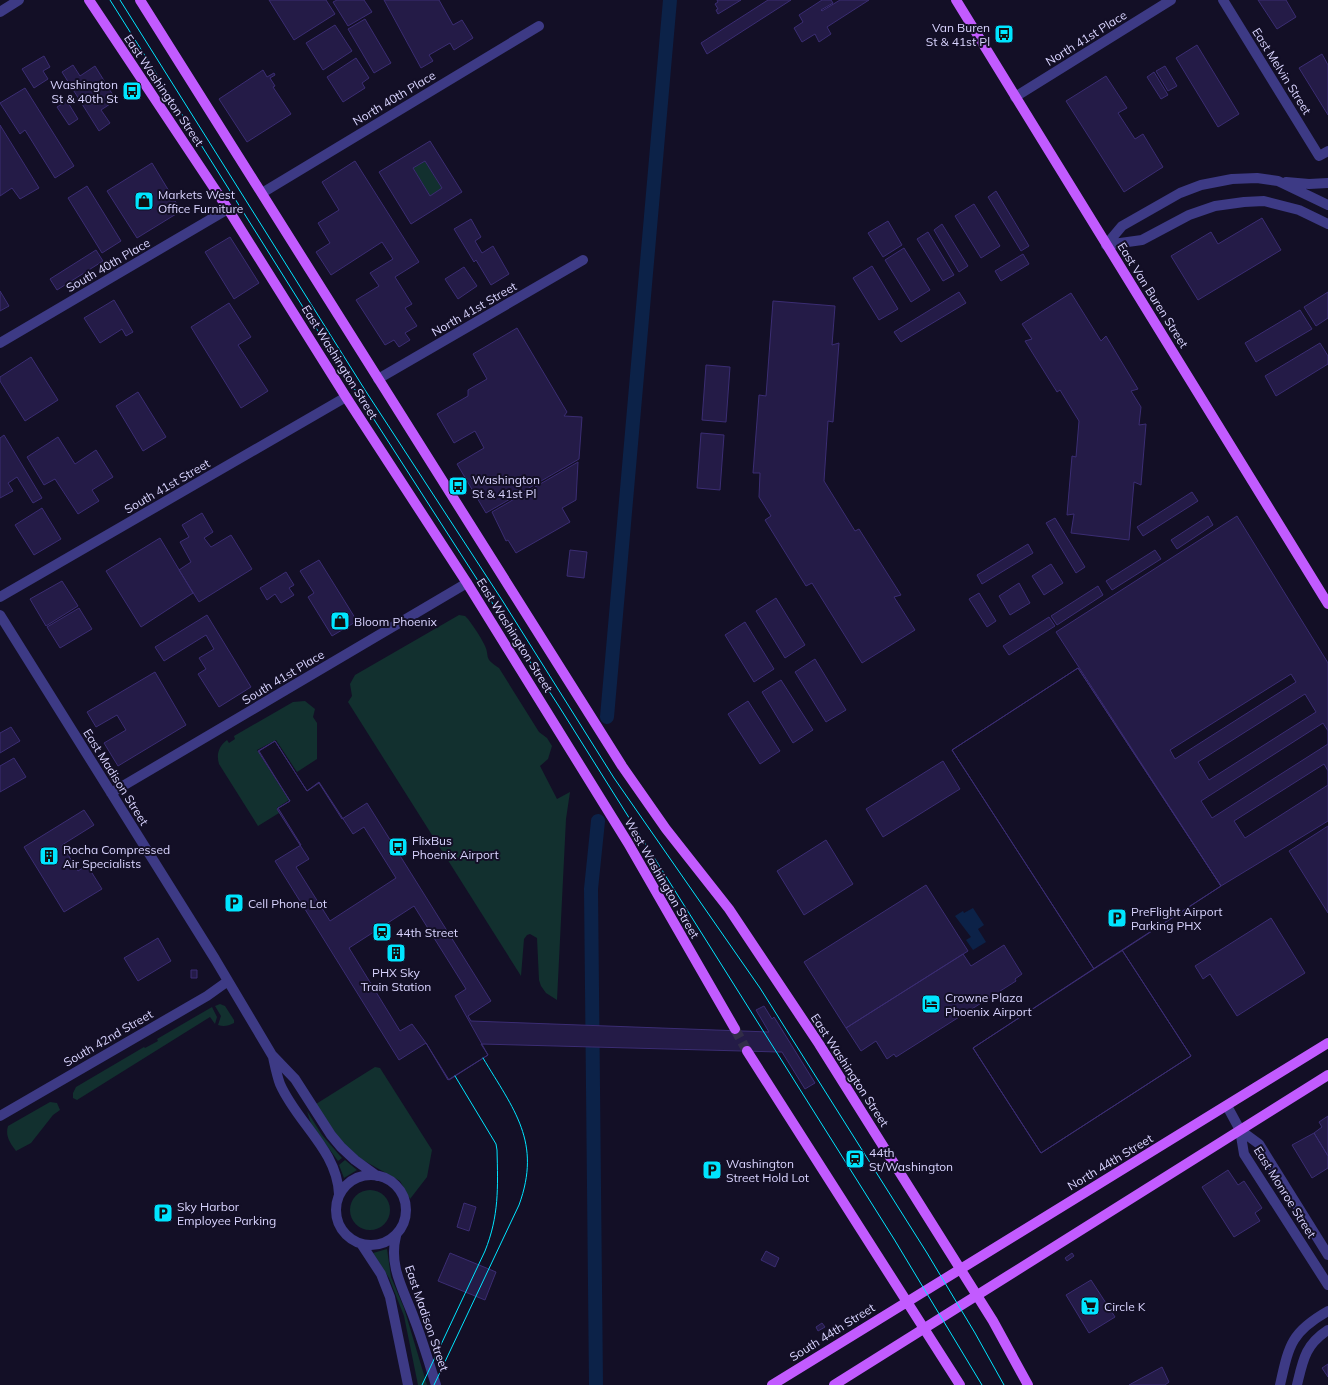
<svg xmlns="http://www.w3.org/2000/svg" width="1328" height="1385" font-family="Mulish,sans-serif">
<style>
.green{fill:#12302f}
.water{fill:#0c2248}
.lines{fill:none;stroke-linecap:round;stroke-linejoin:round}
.canal{stroke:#0c2248;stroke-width:14}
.building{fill:#241b47;stroke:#3b2d73;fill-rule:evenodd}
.primary-tunnel{stroke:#312d47;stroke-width:10;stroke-dasharray:10 5;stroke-linecap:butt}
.minor{stroke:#3d3a85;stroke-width:10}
.primary{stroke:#c25bff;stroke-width:10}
.tram{stroke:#00e5ff;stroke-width:1}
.labels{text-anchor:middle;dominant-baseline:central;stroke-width:4;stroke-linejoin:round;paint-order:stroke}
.poi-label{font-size:12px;fill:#d9d4ff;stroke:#130f26;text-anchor:start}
.street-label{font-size:12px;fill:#d9d4ff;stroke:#130f26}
</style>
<rect width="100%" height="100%" fill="#130f26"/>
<path class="green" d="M425 161 442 188 430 196 413 168Z
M459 615 465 616 468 619C474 627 480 636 484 644 491 657 482 657 499 668L539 732 547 738 552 746 548 759 540 766 557 799 570 792 566 819 557 1000 546 993 541 986 539 980 537 938 530 934 527 935 524 939 521 976 348 702 352 696 350 684 355 675Z
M305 701 315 709 313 717 317 723V759L297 772 276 740 257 750 289 800 277 808 279 813 258 826 219 764C216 754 219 746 227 740L229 743 235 739 234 736 293 702Z
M220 1004 225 1006 234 1020V1023C228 1026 224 1027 218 1025L221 1016 215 1006Z
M212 1007 217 1017 215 1024 210 1017 77 1100 73 1098V1093L76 1087 144 1047 145 1048 158 1041 157 1039Z
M375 1067 380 1068 432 1150 427 1177 410 1199 400 1181 361 1159 340 1140 316 1104Z
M50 1102 57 1103 60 1110 53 1115 31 1143 16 1151C10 1143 5 1136 8 1126Z
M307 1111 322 1135 342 1158 338 1161 311 1124Z
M345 1160 357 1170 344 1178 339 1165Z
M350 1210a20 20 0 1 1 40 0a20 20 0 1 1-40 0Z
M387 1249 391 1277 404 1308 427 1385H418L404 1316 389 1278 373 1253Z"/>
<path class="water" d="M973 908 984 925 978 929 986 942 973 950 966 940 971 937 955 916 963 911 964 913Z"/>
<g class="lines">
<path class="canal" d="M607 717 670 0
M596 1385 591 889 598 821"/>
</g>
<path class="building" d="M269 0H326L335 14 294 40Z
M337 0H364L372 12 348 26 333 2Z
M384 0H439L453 25 462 20 473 38 454 50 450 43 429 55 433 61 421 68Z
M717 0H741L718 14 716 10 718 9 715 4 718 2Z
M768 0H791L707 54 701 43Z
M822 0H831L833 3 821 10 822 11 840 0H869L827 27 831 34 819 42 815 34 802 42 794 28 803 22 799 15Z
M1258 0H1286L1296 17 1277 29Z
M365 19 391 63 374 73 348 29Z
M335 25 352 51 323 70 306 43Z
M1197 45 1239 114 1218 127 1176 58Z
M1322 54 1328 65V115L1299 68Z
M44 56 50 67 43 71 48 79 34 88 22 69Z
M356 58 369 78 362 83 365 88 343 102 327 77Z
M73 65 80 76 95 66 116 100 101 110 110 123 99 131 62 72Z
M1165 66 1177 86 1168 91 1156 71Z
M263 70 267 77 274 73 275 75 270 78 275 86 273 87 291 114 247 142 219 99Z
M1154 72 1168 95 1161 99 1147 77Z
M1106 76 1127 108 1118 113 1135 139 1143 134 1163 167 1124 192 1066 101Z
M25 88 74 166 55 178 25 130 20 134 0 103Z
M67 101 78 119 69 125 57 107Z
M0 125 39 188 20 199 12 188 0 196Z
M430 141 462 192 411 224 379 172ZM425 161 442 188 430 196 413 168Z
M355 161 419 262 395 277 412 304 405 308 417 326 405 333 410 340 399 347 394 340 385 345 356 300 379 286 370 273 393 259 382 242 331 275 316 252 330 243 318 223 339 210 322 182Z
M152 163 181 211 137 238 107 191Z
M87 186 121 241 102 253 68 198Z
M996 191 1029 246 1021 251 988 197Z
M974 204 1000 246 981 258 955 216Z
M1262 218 1281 250 1198 300 1171 256 1211 232 1218 244Z
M471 219 481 237 475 241 482 253 493 246 509 274 491 285 476 260 474 262 454 229Z
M888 221 902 245 883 257 868 233Z
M942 224 968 266 959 272 934 230Z
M928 232 954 275 943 281 917 239Z
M230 237 259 283 234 299 205 252Z
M904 248 930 290 911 302 885 260Z
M96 250 103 261 57 290 50 279Z
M1023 254 1029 264 1001 281 995 271Z
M872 266 898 309 879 320 853 278Z
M464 267 477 286 458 299 445 279Z
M0 291 9 306 0 311Z
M959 292 966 303 901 342 894 332Z
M1328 292V318L1316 326 1304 307Z
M1071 293 1101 341 1106 336 1138 389 1131 391 1141 407 1139 425 1146 424 1141 485 1134 482 1129 540 1071 533 1074 514 1067 515 1072 456 1076 457 1079 421 1060 390 1057 392 1025 341 1032 339 1022 324Z
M114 300 133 332 126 336 122 329 100 343 84 318Z
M773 301 835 306 832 345 839 343 833 422 828 421 824 481 855 531 859 529 901 595 894 597 915 630 862 663 812 583 806 586 765 520 771 516 759 497 760 473H753L759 395 766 396Z
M229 303 251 337 238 345 268 391 241 408 191 327Z
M1300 310 1312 329 1256 362 1245 343Z
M517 328 567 412 564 416 582 417 579 459 486 513 457 464 484 448 475 431 454 443 437 414 468 396V390L487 379 473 354Z
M1320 343 1328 356V364L1276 396 1265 376Z
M31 357 58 400 25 421 0 381V377Z
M706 365 730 367 726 422 702 420Z
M138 392 166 437 143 451 116 406Z
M701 433 724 435 720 490 697 488Z
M4 435 42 498 33 503 17 477 8 483 13 491 0 498V438Z
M58 437 75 464 96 450 113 477 92 490 99 501 78 514 55 479 44 485 27 457Z
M578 462 576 500 562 508 570 522 516 553 508 540 506 541 492 512Z
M1192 492 1198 501 1143 536 1137 527Z
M42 508 61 539 34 555 15 525Z
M202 513 213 532 204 538 211 547 231 535 252 569 199 602 179 570 191 562 180 542 189 537 182 525Z
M1208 516 1213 525 1177 549 1171 540Z
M1237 516 1328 663V821L1221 886 1056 632Z
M1055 518 1085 567 1076 573 1046 523Z
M160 538 193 593 141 627 106 571Z
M1028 544 1033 553 982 584 977 575Z
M570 550 587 552 584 578 567 576Z
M1155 550 1161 559 1112 590 1106 581Z
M319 560 357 621 332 636 308 597 314 593 300 571Z
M1051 564 1063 583 1044 595 1032 576Z
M286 572 294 585 289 588 294 595 281 603 275 594 267 600 260 588Z
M62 581 78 606 46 626 30 599Z
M1019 583 1030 603 1010 615 999 596Z
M1098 586 1103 595 1057 625 1051 616Z
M979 593 996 621 987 627 969 599Z
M776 598 805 645 785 658 756 611Z
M79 608 92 629 60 648 47 627Z
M207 615 251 687 219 707 198 674 206 669 199 658 214 649 206 635 164 661 155 647Z
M1049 617 1055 626 1009 655 1003 646Z
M745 622 774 669 754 682 725 635Z
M815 659 846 710 826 722 795 672Z
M1078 668 1221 886 1122 950 1191 1056 1041 1153 973 1048 1094 969 952 750Z
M1078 668 1221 886 1094 969 952 750Z
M155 672 186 725 118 766 104 743 126 730 117 715 96 727 87 712Z
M1291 674 1296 682 1175 759 1170 750Z
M781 680 813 730 793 743 762 692Z
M1305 694 1316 712 1209 780 1198 762Z
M748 701 780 751 760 764 728 714Z
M1323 723 1328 731V744L1212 818 1201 801Z
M11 727 20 741 0 753V733Z
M275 741 307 791 319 783 342 819 367 803 491 1001 468 1016 471 1021 769 1032 756 1010 764 1006 772 1019 774 1017 815 1083 805 1089 782 1052H779L481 1044 488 1055 449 1080 426 1043 399 1060 275 861 301 845 278 808 290 801 259 751Z
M275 741 307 791 319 782 353 834 364 827 396 878 330 921 296 867 309 859 277 809 290 801 258 751Z
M14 758 26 777 0 792V766Z
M943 761 960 789 883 837 866 809Z
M1324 764 1328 771V785L1245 838 1234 821Z
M84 810 94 825 62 845 78 871 87 865 102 889 64 912 24 847Z
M1328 826V913L1289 851Z
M826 840 853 884 804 915 777 871Z
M926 885 968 951 846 1028 804 962Z
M414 906 466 989 455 996 488 1055 448 1080 426 1043 412 1024 400 1031 349 948Z
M1271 918 1305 973 1237 1016 1210 974 1203 979 1195 966Z
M158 938 171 961 138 981 124 958Z
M1004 945 1022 974 1015 979 1016 981 896 1057 894 1054 887 1059 876 1041 861 1051 846 1028 963 954 971 966Z
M1122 950 1191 1056 1041 1153 973 1048Z
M191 970H197V978H191Z
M1328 1116V1156L1314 1133 1322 1127 1319 1122Z
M1314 1133 1328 1156V1168L1312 1178 1292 1145Z
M1228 1170 1238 1185 1244 1181 1262 1208 1255 1213 1260 1221 1234 1237 1202 1187Z
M464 1203 476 1207 469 1231 457 1227Z
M766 1251 779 1258 775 1267 761 1260Z
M450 1253 496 1272 485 1300 438 1281Z
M1072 1253 1074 1256 1067 1261 1065 1258Z
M1091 1280 1115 1317 1089 1333 1066 1295Z
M822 1323 825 1327 818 1331 816 1327Z
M1328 1364V1377L1322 1368Z
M1162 1367 1169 1382 1165 1385H1129Z"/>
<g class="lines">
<path class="primary-tunnel" d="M735 1029 747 1051"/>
<path class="minor" d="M1223 0 1319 156 1328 151
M0 12 19 0
M1015 97 1171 0
M1286 182 1309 184 1328 183
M262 193 539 26
M1106 245 1122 226 1180 193 1201 185 1232 179 1257 178 1278 181 1328 205
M1106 245 1142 240 1189 215 1215 206 1244 202 1264 201 1299 210 1328 224
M0 343 228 209
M378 379 583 260
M0 597 346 397
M0 615 215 959 272 1055 295 1079 331 1135 341 1147 355 1160 377 1176
M111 793 467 583
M273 1057C275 1066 277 1076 280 1084 297 1123 337 1150 339 1194
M1227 1106 1240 1130 1244 1154 1328 1285
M0 1116 207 996 228 981
M1240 1130 1259 1144 1328 1255
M336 1210a35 35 0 1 1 70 0a35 35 0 1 1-70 0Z
M396 1236C388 1267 405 1292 415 1321 423 1342 429 1363 436 1385
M362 1245 381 1274 390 1297 408 1385
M1280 1385C1289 1345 1291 1332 1328 1311
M1297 1385C1303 1360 1305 1345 1328 1330"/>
<path class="primary" d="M89 0 228 209 346 397 467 583 628 843 735 1029
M140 0 622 766 666 829 729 909 819 1044 993 1321 1028 1385
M956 0 1328 604
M747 1051 960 1385
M772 1385 1328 1043
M834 1385 1328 1075"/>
<path class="tram" d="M110 0 357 393 560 708 894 1239 982 1385
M120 0 365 390 502 600 614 778 760 988 927 1253 975 1333 1004 1385
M422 1385 485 1251C499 1216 498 1188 497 1150L496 1144 455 1076
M434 1385 519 1205C542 1142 514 1110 483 1058"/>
</g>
<defs>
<symbol id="bus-square" viewBox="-11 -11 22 22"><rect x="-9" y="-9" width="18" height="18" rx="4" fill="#00e5ff" stroke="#130f26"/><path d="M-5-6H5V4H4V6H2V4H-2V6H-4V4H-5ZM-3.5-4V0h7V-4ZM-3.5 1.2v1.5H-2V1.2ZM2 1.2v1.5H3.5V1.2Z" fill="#111"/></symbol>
<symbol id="shop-square" viewBox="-11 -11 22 22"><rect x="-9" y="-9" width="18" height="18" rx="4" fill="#00e5ff" stroke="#130f26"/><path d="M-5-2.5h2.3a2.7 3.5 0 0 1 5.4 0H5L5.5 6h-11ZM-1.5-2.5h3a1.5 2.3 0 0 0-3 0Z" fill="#111"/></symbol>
<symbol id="building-square" viewBox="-11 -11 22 22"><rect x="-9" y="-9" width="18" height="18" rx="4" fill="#00e5ff" stroke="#130f26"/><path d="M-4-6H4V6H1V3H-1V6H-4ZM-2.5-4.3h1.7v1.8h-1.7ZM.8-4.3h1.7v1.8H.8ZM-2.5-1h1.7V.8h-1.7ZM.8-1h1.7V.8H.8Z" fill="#111"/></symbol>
<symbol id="parking-square" viewBox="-11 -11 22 22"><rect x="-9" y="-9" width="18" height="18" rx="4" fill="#00e5ff" stroke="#130f26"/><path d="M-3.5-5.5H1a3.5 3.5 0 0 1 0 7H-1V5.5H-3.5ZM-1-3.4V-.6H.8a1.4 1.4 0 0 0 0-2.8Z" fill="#111"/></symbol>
<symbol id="station-square" viewBox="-11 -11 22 22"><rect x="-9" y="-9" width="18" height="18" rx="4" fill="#00e5ff" stroke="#130f26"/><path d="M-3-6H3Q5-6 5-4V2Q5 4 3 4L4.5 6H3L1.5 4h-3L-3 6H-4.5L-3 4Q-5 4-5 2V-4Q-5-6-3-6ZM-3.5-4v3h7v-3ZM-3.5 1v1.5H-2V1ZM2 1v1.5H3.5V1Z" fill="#111"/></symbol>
<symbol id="hotel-square" viewBox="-11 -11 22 22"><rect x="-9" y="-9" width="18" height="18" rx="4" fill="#00e5ff" stroke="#130f26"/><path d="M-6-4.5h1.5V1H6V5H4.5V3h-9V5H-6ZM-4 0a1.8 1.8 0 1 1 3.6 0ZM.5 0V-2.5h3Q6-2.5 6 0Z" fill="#111"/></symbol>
<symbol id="supermarket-square" viewBox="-11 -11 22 22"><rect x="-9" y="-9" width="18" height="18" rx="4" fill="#00e5ff" stroke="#130f26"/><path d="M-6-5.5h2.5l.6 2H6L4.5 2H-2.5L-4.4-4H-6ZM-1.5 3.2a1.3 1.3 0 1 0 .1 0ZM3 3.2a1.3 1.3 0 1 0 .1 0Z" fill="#111"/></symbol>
</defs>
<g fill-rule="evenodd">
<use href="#bus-square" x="993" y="23" width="22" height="22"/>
<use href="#bus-square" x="121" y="80" width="22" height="22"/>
<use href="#shop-square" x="133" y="190" width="22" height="22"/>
<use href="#bus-square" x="447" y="475" width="22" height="22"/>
<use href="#shop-square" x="329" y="610" width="22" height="22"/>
<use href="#bus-square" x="387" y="836" width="22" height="22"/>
<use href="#building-square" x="38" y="845" width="22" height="22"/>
<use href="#parking-square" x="223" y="892" width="22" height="22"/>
<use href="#parking-square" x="1106" y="907" width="22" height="22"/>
<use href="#station-square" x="371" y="921" width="22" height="22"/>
<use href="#building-square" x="385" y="942" width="22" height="22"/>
<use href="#hotel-square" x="920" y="993" width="22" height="22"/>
<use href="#station-square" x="844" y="1148" width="22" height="22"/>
<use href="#parking-square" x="701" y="1159" width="22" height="22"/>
<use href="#parking-square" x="152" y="1202" width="22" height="22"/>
<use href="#supermarket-square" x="1079" y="1295" width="22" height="22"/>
</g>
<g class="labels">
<g class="poi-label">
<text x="990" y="27" text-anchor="end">Van Buren<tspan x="990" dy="14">St &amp; 41st Pl</tspan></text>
<text x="118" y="84" text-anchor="end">Washington<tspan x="118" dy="14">St &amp; 40th St</tspan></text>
<text x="158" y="194">Markets West<tspan x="158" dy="14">Office Furniture</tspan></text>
<text x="472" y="479">Washington<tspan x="472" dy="14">St &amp; 41st Pl</tspan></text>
<text x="354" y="621">Bloom Phoenix</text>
<text x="412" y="840">FlixBus<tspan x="412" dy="14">Phoenix Airport</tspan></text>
<text x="63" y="849">Rocha Compressed<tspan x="63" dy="14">Air Specialists</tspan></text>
<text x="248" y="903">Cell Phone Lot</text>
<text x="1131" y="911">PreFlight Airport<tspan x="1131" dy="14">Parking PHX</tspan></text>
<text x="396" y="932">44th Street</text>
<text x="396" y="972" text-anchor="middle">PHX Sky<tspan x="396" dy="14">Train Station</tspan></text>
<text x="945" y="997">Crowne Plaza<tspan x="945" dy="14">Phoenix Airport</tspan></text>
<text x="869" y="1152">44th<tspan x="869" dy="14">St/Washington</tspan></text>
<text x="726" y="1163">Washington<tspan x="726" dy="14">Street Hold Lot</tspan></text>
<text x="177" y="1206">Sky Harbor<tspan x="177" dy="14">Employee Parking</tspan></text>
<text x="1104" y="1306">Circle K</text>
</g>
<g class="street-label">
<text transform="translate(1086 38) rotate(-32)">North 41st Place</text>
<text transform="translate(1282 71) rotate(58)">East Melvin Street</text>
<text transform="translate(164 90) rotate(56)">East Washington Street</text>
<text transform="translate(394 98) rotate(-31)">North 40th Place</text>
<text transform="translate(108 265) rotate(-30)">South 40th Place</text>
<text transform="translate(1153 295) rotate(58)">East Van Buren Street</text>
<text transform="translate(474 309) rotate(-30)">North 41st Street</text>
<text transform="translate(340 362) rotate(58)">East Washington Street</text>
<text transform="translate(167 486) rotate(-30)">South 41st Street</text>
<text transform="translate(515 635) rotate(58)">East Washington Street</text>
<text transform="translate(283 677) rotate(-31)">South 41st Place</text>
<text transform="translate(116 777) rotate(58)">East Madison Street</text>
<text transform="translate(662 878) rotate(60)">West Washington Street</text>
<text transform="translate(108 1038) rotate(-30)">South 42nd Street</text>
<text transform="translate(850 1070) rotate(57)">East Washington Street</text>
<text transform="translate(1110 1162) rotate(-31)">North 44th Street</text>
<text transform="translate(1285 1192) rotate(58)">East Monroe Street</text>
<text transform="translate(427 1318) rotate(71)">East Madison Street</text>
<text transform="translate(832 1332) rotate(-32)">South 44th Street</text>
</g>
</g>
</svg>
